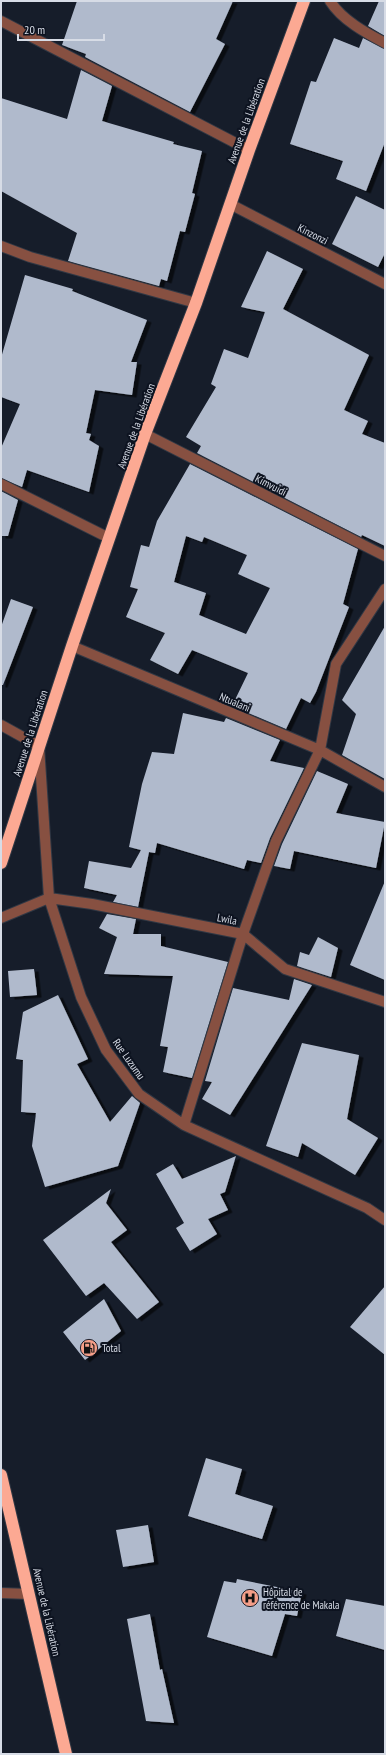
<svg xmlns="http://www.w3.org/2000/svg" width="386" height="1755" font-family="'PT Sans Narrow',sans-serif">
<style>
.building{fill:#b0bacc;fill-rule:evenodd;filter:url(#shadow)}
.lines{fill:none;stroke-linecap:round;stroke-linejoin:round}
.street-casing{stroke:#313844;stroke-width:12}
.highway-casing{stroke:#313844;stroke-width:14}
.street{stroke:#875041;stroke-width:10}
.highway{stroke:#fca993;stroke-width:12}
.labels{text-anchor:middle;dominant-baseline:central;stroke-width:4;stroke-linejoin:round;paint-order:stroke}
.street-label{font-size:11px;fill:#d7dce6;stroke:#0d1320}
.poi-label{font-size:11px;fill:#d7dce6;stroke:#0d1320;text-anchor:start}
</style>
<defs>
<filter id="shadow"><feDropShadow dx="4.5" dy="2.5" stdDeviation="0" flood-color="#0009"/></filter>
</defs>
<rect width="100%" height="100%" fill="#161d2a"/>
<path class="building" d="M77 1H233L216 39 225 44 190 112 85 57 86 54 62 45Z
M379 1H385V36L368 26Z
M334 38 359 48 363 38 385 49V142L366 191 336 179 343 161 290 144 311 81 316 82Z
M81 70 112 86 102 121 174 142 173 144 202 151 192 193 195 194 185 232 180 231 167 281 161 279 159 286 68 261 77 233 1 191V98L67 119Z
M356 196 385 210V253L378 267 332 244Z
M267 251 303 269 283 309 369 355 344 410 368 421 362 434 385 443V546L362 535 361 537 197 453 201 446 186 437 216 387 211 384 224 349 248 358 265 312 241 307Z
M25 275 73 289 72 291 147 320 131 362H137L132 395 95 390 86 433 91 434 89 440 99 446 89 492 27 470 22 487 1 478V448L20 404 1 397V358Z
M190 464 358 549 343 604 349 607 316 692 310 703 301 698 286 729 232 706 248 673 192 650 178 674 150 660 165 633 126 617 138 589 130 587 141 545 149 547 157 521ZM186 536 202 542 204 537 247 555 238 574 270 588 246 634 199 615 206 593 174 582Z
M1 491 18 500 8 536H1Z
M11 599 33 607 3 685H1V627Z
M385 626V779L342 755 356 714 342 700Z
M183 713 224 722 226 718 280 740 270 761 304 768 270 838 261 863 247 860 244 869 157 843 155 853 149 852 138 907 113 902 117 895 84 888 89 861 131 868 141 850 129 847 142 784 152 752 174 754Z
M317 771 348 784 336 813 385 822 376 868 294 851 290 869 274 866 282 844Z
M385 881V980L350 965Z
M107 914 136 919 133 934H161V946L228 962 192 1078 163 1072 168 1047 160 1046 173 976 104 974 117 937 99 928Z
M318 937 338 948 331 977 297 966 300 952 309 955Z
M34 969 37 995 10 997 8 971Z
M294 979 312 985 230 1115 202 1099 212 1082 205 1081 233 988 289 1000Z
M58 995 88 1059 77 1064 110 1122 132 1096 140 1103 118 1166 45 1187 32 1146 36 1113 21 1112 23 1060 16 1059 23 1012Z
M302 1043 359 1055 347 1119 378 1138 355 1175 302 1143 298 1157 266 1146Z
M236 1156 225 1192 220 1194 228 1210 208 1219 217 1234 190 1251 176 1228 184 1223 156 1174 173 1164 182 1179Z
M111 1189 106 1203 127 1230 111 1242 159 1302 137 1319 104 1283 86 1296 43 1240Z
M385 1286V1355L350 1327Z
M104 1299 121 1331 85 1360 63 1332Z
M206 1458 242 1469 235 1494 273 1506 262 1539 188 1516Z
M148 1525 154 1562 123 1567 116 1530Z
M237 1579 302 1592 297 1616 285 1614 272 1656 207 1637 224 1581 236 1583Z
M346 1599 385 1606V1650L336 1636Z
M150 1614 160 1670 162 1669 174 1723 146 1721 127 1619Z"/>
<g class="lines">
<defs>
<path id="street" d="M330 1C342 20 366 33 385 43
M1 21 249 150
M230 204 385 284
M1 246 30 257 196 303
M145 434 385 556
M1 484 109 538
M72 646 320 750 385 787
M1 725 39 746 49 898 81 997 106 1050 139 1094 184 1125 367 1208 385 1220
M1 918 49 898 92 904 243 934 285 969 385 1002
M184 1125 243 934 276 841 320 750 336 664 385 589
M1 1593 29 1594"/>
<path id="highway" d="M1 863 72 646 145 434 196 303 249 150 304 1
M1 1475 66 1754"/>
</defs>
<use href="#street" class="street-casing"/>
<use href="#highway" class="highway-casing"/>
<use href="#street" class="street"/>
<use href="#highway" class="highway"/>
</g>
<defs>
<symbol id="fuel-disc" viewBox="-11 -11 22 22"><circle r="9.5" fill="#f49e88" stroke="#0d1320"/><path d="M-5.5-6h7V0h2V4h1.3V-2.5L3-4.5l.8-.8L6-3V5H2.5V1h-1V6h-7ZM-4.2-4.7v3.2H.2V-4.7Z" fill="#111"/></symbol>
<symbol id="hospital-disc" viewBox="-11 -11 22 22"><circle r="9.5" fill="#f49e88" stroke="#0d1320"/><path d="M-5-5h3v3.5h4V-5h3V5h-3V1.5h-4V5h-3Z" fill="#111"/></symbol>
</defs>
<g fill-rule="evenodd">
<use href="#fuel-disc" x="79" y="1338" width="20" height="20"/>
<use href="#hospital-disc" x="240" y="1588" width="20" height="20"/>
</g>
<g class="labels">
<g class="street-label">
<text transform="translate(246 121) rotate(-70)">Avenue de la Libération</text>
<text transform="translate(313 234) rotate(27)">Kinzonzi</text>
<text transform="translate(136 426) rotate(-70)">Avenue de la Libération</text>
<text transform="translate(271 485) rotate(27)">Kimvuidi</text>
<text transform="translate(235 702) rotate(23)">Ntualani</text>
<text transform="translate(30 733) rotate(-72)">Avenue de la Libération</text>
<text transform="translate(227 919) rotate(11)">Lwila</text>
<text transform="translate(129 1059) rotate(55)">Rue Luzumu</text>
<text transform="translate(47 1612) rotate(77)">Avenue de la Libération</text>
</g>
<g class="poi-label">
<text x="102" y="1348">Total</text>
<text x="263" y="1592">Hôpital de<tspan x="263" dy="13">référence de Makala</tspan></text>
</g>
</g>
<rect width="386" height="1755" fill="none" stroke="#d7dce6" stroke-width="4"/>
<path d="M18 34v6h86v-6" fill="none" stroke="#d7dce6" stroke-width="2"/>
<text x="24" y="34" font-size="12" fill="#d7dce6" stroke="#0d1320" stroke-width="3" paint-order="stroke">20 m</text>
</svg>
